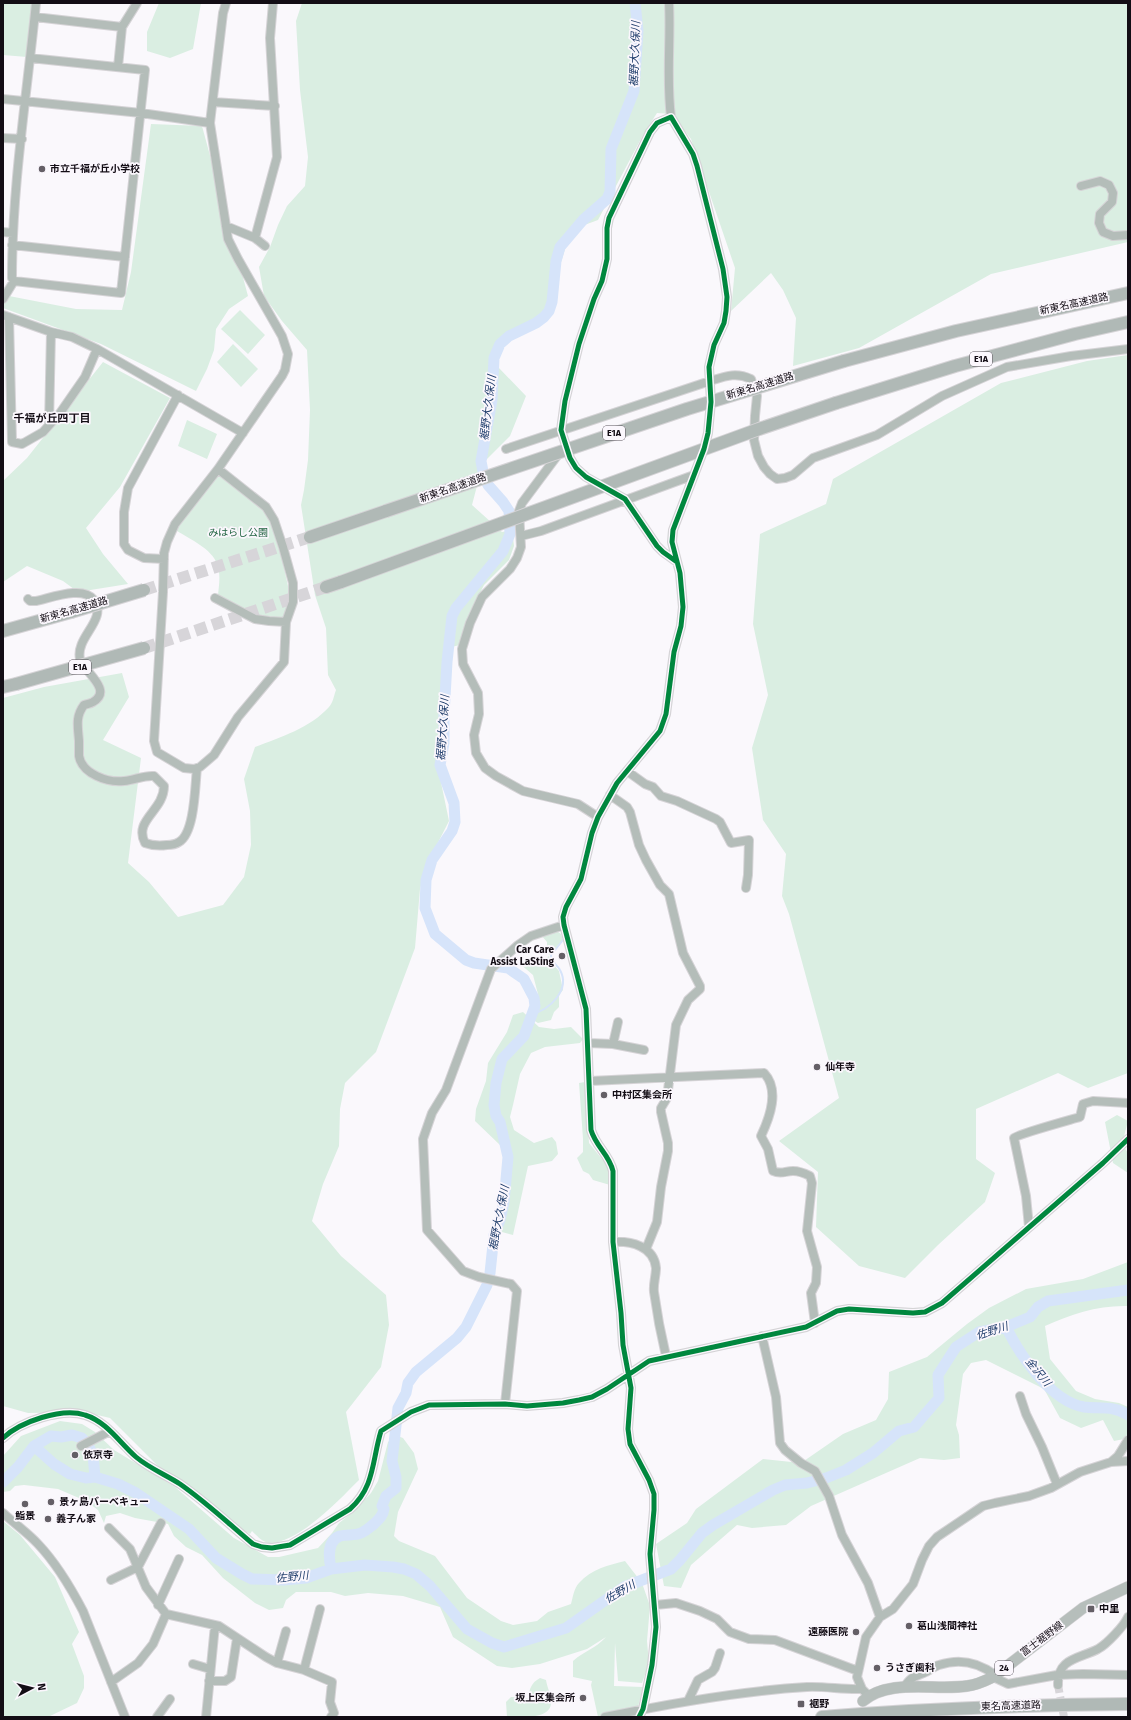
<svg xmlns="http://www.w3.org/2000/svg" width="1131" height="1720" font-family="'Fira Sans','Noto Sans JP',sans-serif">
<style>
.green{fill:#daeee2}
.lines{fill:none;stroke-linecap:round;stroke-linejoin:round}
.stream{stroke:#d6e4fa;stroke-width:2}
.river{stroke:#d6e4fa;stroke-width:11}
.minor-tunnel{stroke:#d7d5d9;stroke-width:8;stroke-dasharray:8 4;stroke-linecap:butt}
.highway-tunnel{stroke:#d7d5d9;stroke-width:12;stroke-dasharray:12 6;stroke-linecap:butt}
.minor-casing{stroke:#d5d3d6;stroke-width:10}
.major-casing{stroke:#d5d3d6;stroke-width:12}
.highway-casing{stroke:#d5d3d6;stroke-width:14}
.minor{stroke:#b4bdb9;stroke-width:8}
.major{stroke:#b6bebb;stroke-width:11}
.highway{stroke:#b0b9b6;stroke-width:12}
.highway-bridge-casing{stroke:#d5d3d6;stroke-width:14;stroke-linecap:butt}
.highway-bridge{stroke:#b0b9b6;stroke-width:12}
.cycleway-casing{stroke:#fbf7fd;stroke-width:8}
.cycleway{stroke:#00873e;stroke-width:5}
.poi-dot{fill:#645f66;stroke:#fbf7fd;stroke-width:1.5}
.labels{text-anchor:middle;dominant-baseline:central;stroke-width:3.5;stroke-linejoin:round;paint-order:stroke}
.shield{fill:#fbf7fd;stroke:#59535b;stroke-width:1}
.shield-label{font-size:9px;font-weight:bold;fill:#130d15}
.poi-label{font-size:10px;font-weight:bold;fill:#130d15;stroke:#fbf7fd;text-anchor:start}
.street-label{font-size:10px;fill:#130d15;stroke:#fbf7fd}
.park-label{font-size:10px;fill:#206340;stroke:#fbf7fd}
.water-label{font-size:11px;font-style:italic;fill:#1f3d6b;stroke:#fbf7fd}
.neighbourhood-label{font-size:11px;font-weight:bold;fill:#130d15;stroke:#fbf7fd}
</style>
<rect width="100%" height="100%" fill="#faf8fc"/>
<path class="green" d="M3 3H33L27 57 3 55Z
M159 3H201L193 49 170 58 147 51V32Z
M302 3H1128V242L991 274 859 348 793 366 796 318 783 290 771 273 731 311 735 268 691 139 672 114 657 113 643 135 598 220 571 230 544 317 500 341 498 367 526 396 510 436 483 463 472 505 502 532 512 530 514 546 509 560 484 585 471 611 460 645 447 648 439 704 438 768 449 821 426 866 420 889 415 948 376 1052 345 1083 340 1109 339 1146 323 1184 312 1221 341 1256 386 1295 389 1325 381 1367 346 1412 359 1480C340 1499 298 1544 269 1543 262 1542 256 1535 252 1531L250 1534 223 1519 181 1485 157 1465 110 1418 85 1412 28 1413 3 1406V698L44 687 122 673 129 697 103 740 141 758 128 863 149 882 178 917 223 905 244 877 251 845 250 811 244 779 255 747C281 737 310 728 329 707 333 703 334 695 336 690L328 675 326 628 315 595 301 505 304 490 308 460 310 410 307 350 282 321 264 296 259 267 270 247 278 225 287 206 305 186 308 157 300 90 296 21Z
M151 124 202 126 248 296 229 309 216 329 214 350 207 369 196 391 101 344 3 308V304L9 296 76 309 122 310 131 272Z
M240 310 265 335 248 354 221 329Z
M233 344 258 369 241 387 217 362Z
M1128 355V1073L1088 1088 1058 1073 976 1109V1159L995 1173 985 1202 938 1245 905 1278 859 1266 816 1227 818 1172 779 1141 839 1098 789 914 782 896 786 854 763 820 752 748 768 695 753 624 760 534 826 504 833 479 1001 383 1087 361Z
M103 362 170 398 120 487 86 528 103 554 128 584 78 592 63 581 27 566 3 582V481L27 458Z
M187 420 217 434 207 459 178 446Z
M221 474 265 511 270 522 282 559 290 595 284 617 265 619 256 616 218 595C219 585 221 574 217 564 212 549 190 539 177 531V525L216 475Z
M557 931 561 934 563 940 549 955 547 947V942L541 935Z
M549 956 550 961 559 971 563 990 559 995V1007L554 1012 551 1020 538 1023 533 1020 537 1013 539 998 533 975 519 963 527 959 543 961Z
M523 1012 539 1027 554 1029 571 1027 583 1039 580 1043 545 1047 531 1053 520 1074 513 1105 510 1117 514 1130 534 1143 552 1137 556 1142 558 1154 552 1161 528 1166 513 1235 502 1232 506 1186 510 1165 500 1145 475 1121 476 1109 486 1081 488 1063 507 1032 513 1015Z
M585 1082 589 1143 606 1164 609 1171 610 1185 593 1180 589 1174 583 1171 577 1158 583 1152V1139L579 1083Z
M1117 1115 1128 1121 1122 1144 1128 1153V1173L1113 1163 1105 1122Z
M1128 1262V1306C1099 1305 1071 1314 1045 1326L1050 1359 1076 1391 1095 1399 1119 1403 1128 1407V1433L1124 1439 1114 1441 1103 1420 1081 1428 1060 1418 1044 1389 986 1360 971 1363 963 1374 956 1425 959 1435 960 1458 944 1460 920 1458 811 1506 786 1525 752 1528 737 1525 691 1565 681 1588 664 1586 656 1544 687 1523 696 1509 763 1459 801 1463 843 1434 876 1420 888 1399 889 1372 927 1357 967 1324 989 1308 1026 1289 1083 1279Z
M60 1421 82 1424 95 1432 114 1450 175 1487 234 1538 268 1557H279L318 1548 332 1533 339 1523 352 1513 371 1493 378 1481 388 1442 395 1435 403 1438 414 1453 418 1469 398 1512 394 1536 399 1541 435 1556 467 1598 501 1621 513 1625 537 1621 548 1612 571 1604C573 1597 574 1588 579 1583 591 1569 609 1565 625 1561L642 1583 650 1606 647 1641 649 1663 642 1683 618 1681 615 1643 614 1686 643 1687 638 1707 604 1717H598L591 1685 592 1681 573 1677V1661C584 1651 595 1649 606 1637L587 1649 540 1664 512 1668 497 1666 453 1637 440 1607 403 1596 368 1593 345 1596 331 1592H296L286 1600 283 1608 269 1610 255 1603 223 1578 202 1555 186 1547 174 1536 168 1524 135 1518 120 1513 106 1516 104 1523 98 1510 86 1501 58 1489 24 1485 15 1486 10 1491 3 1492V1456L21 1436Z
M3 1521 20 1535 55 1577 79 1632 72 1644 84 1676V1688L77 1703 48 1717H3Z
M540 1678 546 1680C547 1687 552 1697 551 1704 549 1720 519 1717 507 1717L506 1702 511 1697 528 1698C530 1688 531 1683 540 1678Z"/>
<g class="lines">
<path class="stream" d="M532 1014C549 1010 571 990 560 970 557 964 551 963 551 955L563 940"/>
<path class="river" d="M1006 1327C1020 1355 1050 1401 1084 1407 1100 1409 1113 1405 1128 1415
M34 1446 54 1464 70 1474 86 1478 95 1477 118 1484 136 1493 189 1529 216 1558 242 1574 252 1579 284 1580 306 1578 331 1569 365 1565 393 1567 404 1569 416 1574 430 1586 467 1629 492 1643 504 1647 566 1628 624 1587 671 1569 680 1560 702 1533 713 1525 773 1490 785 1485 807 1483 826 1478 846 1470 873 1453 899 1431 914 1427 939 1398 938 1375 956 1347 979 1332 1006 1327 1030 1317 1038 1307 1048 1301 1128 1290
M3 1482 18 1467 34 1446 51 1436 61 1437 72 1435 82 1438 88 1445 93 1455 95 1477
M331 1569C329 1559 326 1541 340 1536 347 1534 354 1536 361 1533 366 1531 370 1527 374 1524 379 1519 383 1516 384 1509L382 1506 386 1496 396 1488V1477L392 1461 398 1408 406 1393 408 1383 416 1372 457 1338 466 1327 487 1285 490 1273 494 1235 500 1220 504 1202 508 1157 500 1122 496 1116 494 1105 496 1083 502 1059 524 1036 535 1006 534 998 524 979 508 968 474 963 466 960 435 934 425 908 426 880 432 860 452 831 455 822 454 803 440 765 444 743V715L447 662 452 616 456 608 503 551 510 534 509 511 503 502 488 485 484 477 481 461 492 400 494 358 500 344 509 336 536 323 544 317 549 311 552 302 556 261 560 247 583 220 607 199 610 192 611 149 634 91 638 31 635 3"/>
<path class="minor-tunnel" d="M1058 1685 1064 1717"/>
<path class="highway-tunnel" d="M144 590 310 537
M144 648 326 587"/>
<defs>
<path id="minor" d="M669 3C671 41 666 79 671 117
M35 17 122 27
M30 58 145 70 121 293 14 281 12 278C12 186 27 94 36 3
M118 67 122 27 137 3
M3 99 141 113 210 123 228 239 238 259 282 336 288 354 285 370 282 376 218 469 175 524 167 542 164 553 163 592 154 741 157 752 184 768 194 769 200 767 214 755 238 717 284 662 286 622 293 602V583L283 547 274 520 266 507 218 469
M213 102 275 106
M210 123 223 13 226 3
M3 138 22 139
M1081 186 1100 181 1109 185 1113 193 1112 202 1100 214 1099 223 1103 232 1113 236 1128 235
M226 226 255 238 265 246
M3 232 13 233
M255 238 277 157 270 38 273 3
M12 245 125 257
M3 299 14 281
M3 315 51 332 72 337 97 349 243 433
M9 317 12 442 22 444 43 432 60 413 85 377 97 349
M49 425 51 332
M506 449 710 381C726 376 736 372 751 379L757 396 755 416 754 440 758 456 764 467 770 474 777 479 785 478 793 475 813 458 877 435 942 396 1007 367 1071 356 1128 349
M560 452 522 503 519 511 521 547 517 558 510 569 482 597 470 623 462 649 463 664 478 693 479 714 474 735 476 753 485 768 496 776 523 791 578 804 598 817
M521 536 541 531 694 475
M164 559 144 558 128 550 124 544V512L128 488 178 395
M215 598 255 619 269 621 286 622
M28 599 30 601H36C51 598 83 585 94 600 108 620 75 637 80 659 83 671 114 690 93 702 90 704 87 704 84 705 75 717 78 727 79 741 79 746 79 751 79 756 82 774 108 783 124 781 135 780 144 775 154 776L164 786C164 811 133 820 145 843 153 846 159 846 167 845 170 845 176 844 179 842 195 833 195 785 197 768
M627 771 645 784 653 787 661 796 677 801 716 819 720 822 731 843 749 840 748 875 746 888
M610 795 627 807 630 812 639 845 646 860 660 885 669 894 683 953 700 986V989L688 1000 676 1025 667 1098 661 1108V1112L668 1143V1151L661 1187 657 1222 646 1249
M588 1043 613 1044 644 1050
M613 1044 618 1022
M764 1073C780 1090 770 1117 761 1136L768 1149 773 1171C781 1175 785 1171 793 1171 799 1171 804 1173 810 1176L812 1183 807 1231 817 1267 816 1283 811 1293 815 1323
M590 1081 763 1073
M1029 1227 1026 1196 1014 1138C1018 1134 1070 1120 1080 1117L1083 1104 1093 1101 1128 1103
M613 1242C631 1241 654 1246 656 1268 656 1276 653 1284 654 1292 657 1314 661 1335 666 1356
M762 1336 776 1397 780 1443 785 1450 801 1463 815 1471 829 1496 842 1535 868 1583 880 1617
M1020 1396 1026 1414 1042 1447 1057 1484
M505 1404 517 1291 511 1284 479 1277 463 1271 427 1230 423 1139 432 1113 446 1090 491 969 518 945 531 936 564 925
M3 1438C20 1422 62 1407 85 1415 107 1422 119 1442 136 1457 149 1468 166 1475 180 1484 206 1502 229 1524 253 1544L262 1547 272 1548 290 1545 350 1509C375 1487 372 1460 381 1431L411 1412 429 1405 505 1404 527 1406 563 1403 579 1400 592 1397 607 1389 649 1361 806 1327 837 1311 849 1309 913 1313 925 1312 942 1303 1103 1163 1128 1139
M81 1446 110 1431
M1111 1462 1128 1461
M3 1513C15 1524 28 1533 38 1544 57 1564 71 1588 83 1611L125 1717
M109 1528 130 1549 146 1587 166 1614 219 1626 266 1657 277 1663 304 1670 332 1682 330 1702 334 1713 331 1717
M111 1580 138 1567 161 1523
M158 1605 179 1559
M655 1605 676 1603 700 1611 717 1619 730 1632 749 1639 775 1640 858 1671
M277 1663 286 1631
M193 1664 210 1669
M304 1670 320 1609
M993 1677 1008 1684 1057 1675 1083 1674 1128 1675
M209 1681H225L231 1677 237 1638
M111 1682 138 1663 153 1644 166 1614
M1058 1685C1057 1658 1079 1659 1098 1649 1107 1644 1124 1626 1128 1617
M904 1688C910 1677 914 1677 926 1672 930 1670 935 1666 939 1665 960 1658 978 1662 995 1675
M869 1696 862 1689 857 1677 866 1637 880 1617 893 1609 913 1584 922 1560 929 1546 937 1537 983 1506 995 1503 1029 1496 1051 1488 1080 1472 1111 1462 1118 1456 1128 1440
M688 1701 698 1680 712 1672 715 1668 720 1653
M157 1717 170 1699
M206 1717 215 1625
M605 1717C672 1703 739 1691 807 1687 825 1686 844 1690 862 1689
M639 1717 643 1709 652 1665 656 1627 650 1554 654 1510V1494L649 1480 630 1444 628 1429 631 1388 623 1345 621 1313 613 1242V1171C609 1154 596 1147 591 1130L586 1009 564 925 563 917 566 907 581 879 592 833 598 817 617 783 660 731 666 714 674 652 681 626 683 607 680 573 672 542 673 530 704 449 708 433 711 402 709 367 714 345 724 323 726 311 727 297 723 269 697 166 693 154 671 117 657 123 650 132 609 218 607 228V259L602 281 594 299 579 344 565 401 561 430 570 458 576 468 586 477 625 499 657 546 663 552 677 562"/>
<path id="major" d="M863 1701C889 1678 935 1691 967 1686 976 1685 985 1681 993 1677L1083 1608 1128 1587"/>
<path id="highway" d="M844 361 956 331 1128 293
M836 403 955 366 1075 334 1128 322
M310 537 386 511
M326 587 341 582
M3 631 71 612
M3 687 16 684
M822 1717C924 1709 1026 1705 1128 1704"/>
</defs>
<use href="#minor" class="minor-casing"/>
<use href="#major" class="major-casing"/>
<use href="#highway" class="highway-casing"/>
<use href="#minor" class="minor"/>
<use href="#major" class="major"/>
<use href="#highway" class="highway"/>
<defs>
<path id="highway-bridge" d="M386 511 687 409 844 361
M341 582 759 429 836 403
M71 612 144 590
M16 684 144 648"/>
</defs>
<use href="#highway-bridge" class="highway-bridge-casing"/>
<use href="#highway-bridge" class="highway-bridge"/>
<defs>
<path id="cycleway" d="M3 1438C20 1422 62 1407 85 1415 107 1422 119 1442 136 1457 149 1468 166 1475 180 1484 206 1502 229 1524 253 1544L262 1547 272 1548 290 1545 350 1509C375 1487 372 1460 381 1431L411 1412 429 1405 505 1404 527 1406 563 1403 579 1400 592 1397 607 1389 649 1361 806 1327 837 1311 849 1309 913 1313 925 1312 942 1303 1103 1163 1128 1139
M639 1717 643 1709 652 1665 656 1627 650 1554 654 1510V1494L649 1480 630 1444 628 1429 631 1388 623 1345 621 1313 613 1242V1171C609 1154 596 1147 591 1130L586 1009 564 925 563 917 566 907 581 879 592 833 598 817 617 783 660 731 666 714 674 652 681 626 683 607 680 573 672 542 673 530 704 449 708 433 711 402 709 367 714 345 724 323 726 311 727 297 723 269 697 166 693 154 671 117 657 123 650 132 609 218 607 228V259L602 281 594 299 579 344 565 401 561 430 570 458 576 468 586 477 625 499 657 546 663 552 677 562"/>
</defs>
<use href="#cycleway" class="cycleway-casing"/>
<use href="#cycleway" class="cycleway"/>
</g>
<g class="poi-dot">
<circle cx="42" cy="169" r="4"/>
<circle cx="562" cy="956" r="4"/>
<circle cx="817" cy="1067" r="4"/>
<circle cx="604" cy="1095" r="4"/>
<circle cx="75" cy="1455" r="4"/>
<circle cx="51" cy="1502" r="4"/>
<circle cx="25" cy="1504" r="4"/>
<circle cx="48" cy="1519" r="4"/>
<rect x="1087" y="1605" width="8" height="8" rx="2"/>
<circle cx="909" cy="1626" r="4"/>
<circle cx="856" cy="1632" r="4"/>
<circle cx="877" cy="1668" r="4"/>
<circle cx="583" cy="1698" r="4"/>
<rect x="797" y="1700" width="8" height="8" rx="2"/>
</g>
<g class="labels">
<g class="shield">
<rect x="970" y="352" width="22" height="14" rx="3"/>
<rect x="603" y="426" width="22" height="14" rx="3"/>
<rect x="69" y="660" width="22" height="14" rx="3"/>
<rect x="995" y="1661" width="18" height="14" rx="3"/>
</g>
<g class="shield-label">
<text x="981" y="359">E1A</text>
<text x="614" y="433">E1A</text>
<text x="80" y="667">E1A</text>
<text x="1004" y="1668">24</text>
</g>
<g class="poi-label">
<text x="50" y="169">市立千福が丘小学校</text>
<text x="554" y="950" text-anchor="end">Car Care<tspan x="554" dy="12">Assist LaSting</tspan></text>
<text x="825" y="1067">仙年寺</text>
<text x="612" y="1095">中村区集会所</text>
<text x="83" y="1455">依京寺</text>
<text x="59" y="1502">景ヶ島バーベキュー</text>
<text x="25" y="1516" text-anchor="middle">鮨景</text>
<text x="56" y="1519">義子ん家</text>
<text x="1099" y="1609">中里</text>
<text x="917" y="1626">葛山浅間神社</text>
<text x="848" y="1632" text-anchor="end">遠藤医院</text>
<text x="885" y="1668">うさぎ歯科</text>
<text x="575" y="1698" text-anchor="end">坂上区集会所</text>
<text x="809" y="1704">裾野</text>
</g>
<g class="street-label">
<text transform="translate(1074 304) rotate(-12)">新東名高速道路</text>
<text transform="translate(760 386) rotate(-17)">新東名高速道路</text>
<text transform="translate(453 488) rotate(-19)">新東名高速道路</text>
<text transform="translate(74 610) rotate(-16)">新東名高速道路</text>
<text transform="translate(1042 1639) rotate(-37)">富士裾野線</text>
<text transform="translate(1011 1706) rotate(-2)">東名高速道路</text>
</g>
<g class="park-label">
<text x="238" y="533">みはらし公園</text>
</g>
<g class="water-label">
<text transform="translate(635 54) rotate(-88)">裾野大久保川</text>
<text transform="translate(488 408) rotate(-83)">裾野大久保川</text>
<text transform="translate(443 728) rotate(-86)">裾野大久保川</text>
<text transform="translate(499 1218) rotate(-79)">裾野大久保川</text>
<text transform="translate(992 1331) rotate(-18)">佐野川</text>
<text transform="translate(1038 1372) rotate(50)">金沢川</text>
<text transform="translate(292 1577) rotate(-6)">佐野川</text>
<text transform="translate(620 1592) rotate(-30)">佐野川</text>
</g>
<g class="neighbourhood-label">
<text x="52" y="418">千福が丘四丁目</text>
</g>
</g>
<rect width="1131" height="1720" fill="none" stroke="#130d15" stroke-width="8"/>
<g transform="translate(32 1688) rotate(83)" stroke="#fbf7fd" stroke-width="3" paint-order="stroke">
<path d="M0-3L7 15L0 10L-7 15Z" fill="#130d15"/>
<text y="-6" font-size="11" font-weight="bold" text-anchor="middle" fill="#130d15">N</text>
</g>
</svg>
